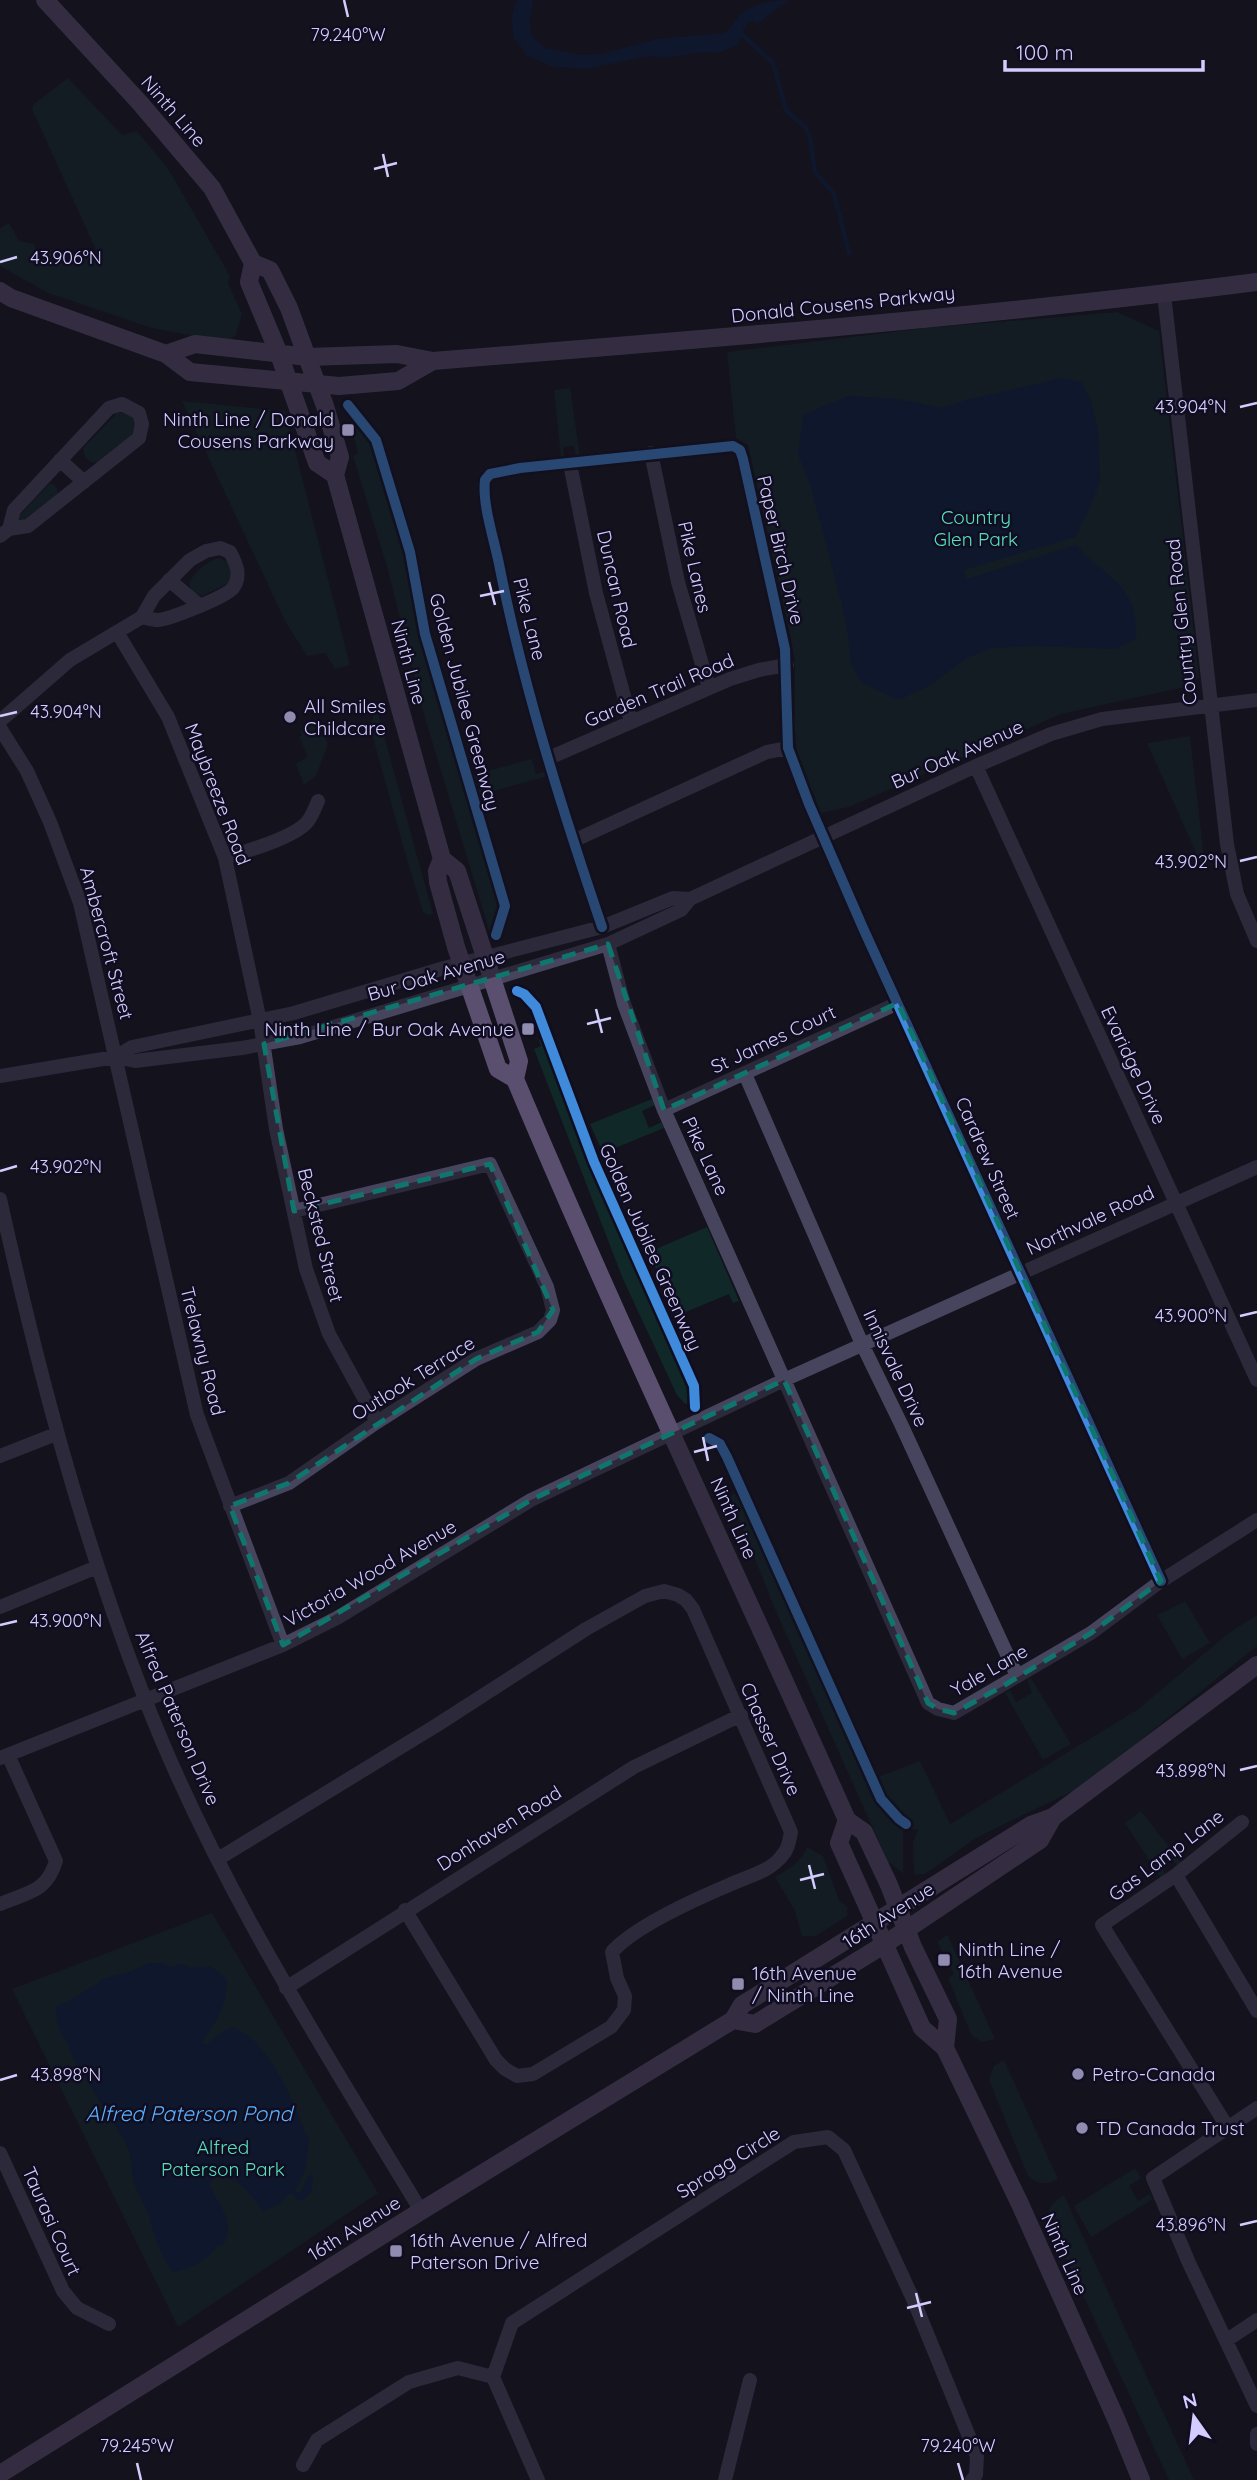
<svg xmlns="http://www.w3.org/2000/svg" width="1257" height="2480" font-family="Quicksand,sans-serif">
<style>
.green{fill:#102828}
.water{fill:#0b1e40}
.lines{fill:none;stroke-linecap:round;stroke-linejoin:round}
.stream{stroke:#0b1e40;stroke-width:4.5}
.minor{stroke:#47455e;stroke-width:14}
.major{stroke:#5b4f6f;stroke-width:18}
.cycleway-casing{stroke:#100d21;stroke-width:15}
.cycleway{stroke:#408adc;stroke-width:10}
.marked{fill:none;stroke:#0f766e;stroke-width:5;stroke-dasharray:14 9;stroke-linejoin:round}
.ticks{fill:none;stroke:#d3cdff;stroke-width:2.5}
.poi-dot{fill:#908cb0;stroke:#100d21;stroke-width:2.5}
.labels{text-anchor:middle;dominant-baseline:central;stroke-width:5;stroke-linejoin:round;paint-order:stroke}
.street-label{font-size:19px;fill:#d3cdff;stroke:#100d21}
.poi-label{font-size:19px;fill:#d3cdff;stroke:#100d21;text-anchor:start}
.park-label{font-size:19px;fill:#56e2c0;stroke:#100d21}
.water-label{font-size:21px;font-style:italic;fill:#5bb2ff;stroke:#100d21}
.ticks-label{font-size:18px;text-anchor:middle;fill:#d3cdff;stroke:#100d21;stroke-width:5;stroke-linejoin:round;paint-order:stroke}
</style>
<rect width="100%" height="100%" fill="#14121d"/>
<path class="green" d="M68 78 122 135 137 131 169 170 230 276 228 283 242 314 236 335 226 342 152 328 48 293 0 266V228L9 223 19 241 34 244 38 253 55 249 68 265 97 252 32 109 34 104Z
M1117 312 1159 331 1199 677 1185 687 1061 714 849 807 821 813 797 755 794 721 795 663 790 634 748 445 736 438 727 352 926 328Z
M570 388 580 456 576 457 574 446 563 447 564 457 561 458 554 390Z
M182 401 285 411 350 665 335 669 325 653 307 656 285 621Z
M123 412 135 418V435C123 445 87 483 83 448L117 413Z
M352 417 377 446 407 550 423 637 502 908 492 932 489 930 425 718 388 570 353 456 358 453 351 425Z
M49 484H53L57 488 58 494 24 522 19 520 20 515Z
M219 558 228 562 233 570 229 583 202 596 193 593 189 585C192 573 207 561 219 558Z
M372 702 376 706 433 914 427 915 423 912 405 853 370 727 374 714Z
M318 723 328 744 316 776 304 785 296 764 308 756 299 737 302 735 300 731Z
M1190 736 1206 875 1147 743Z
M542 756 532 760 536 774 547 771 548 776 476 796 470 776Z
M545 1038 587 1156 693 1389 692 1406 684 1403 677 1395 623 1279 534 1049 541 1046 539 1040Z
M652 1099 655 1105 642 1111 649 1128 662 1122 664 1128 603 1153 590 1124Z
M707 1227 739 1301 733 1303 729 1294 676 1316 649 1252Z
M732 1474 870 1780 920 1761 950 1824 1137 1710 1230 1632 1257 1615V1646L1085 1785 976 1838 925 1874 914 1875 913 1842 918 1830 903 1827V1873L888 1862 774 1607 730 1496 737 1492 729 1476Z
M1185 1601 1210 1643 1182 1659 1157 1615Z
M1031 1678 1071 1744 1043 1760 1005 1693 1010 1690 1016 1702 1032 1693 1027 1680Z
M1141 1811 1184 1866 1179 1869 1169 1855 1158 1862 1167 1876 1162 1880 1125 1823Z
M807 1847 823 1856 839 1900 847 1907V1916L816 1936H802L795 1911 775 1877C789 1869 801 1862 807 1847Z
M212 1913 378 2193 178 2327 12 1989Z
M947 1935 948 1936 995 2039 982 2042 972 2036 970 2032 948 1978 954 1974 937 1942Z
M1004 2060 1058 2179C1046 2185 1039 2185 1028 2176L989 2080 994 2066Z
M1135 2168 1141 2178 1129 2186 1138 2201 1149 2194 1153 2199 1091 2237 1074 2206Z
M1064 2195 1194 2480H1169L1049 2222C1046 2208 1053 2202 1064 2195Z"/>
<path class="water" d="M517 0H533L529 23 533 38 545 48 580 55 600 54 658 39 723 33C732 29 732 24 739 16 750 4 773 0 789 0L756 25 755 21 747 23 743 30 745 35 741 37 739 44 719 53 703 52 661 58 651 56 584 69 550 66 526 55 520 45 513 38 512 16Z
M1062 378 1081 382 1091 400 1098 430 1100 481 1088 512 1075 537 964 570 966 579 1076 545C1107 580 1139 583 1136 639L1115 649 1037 646 991 648 967 658 932 684 899 700 862 683 851 664 847 629 841 601 811 488 798 454 803 415 848 396 898 399 942 408 966 400Z
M149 1963H163L170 1967 182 1964 193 1968 211 1966 226 1978C230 2003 214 2024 202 2043L207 2044C213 2040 226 2026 234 2028 266 2038 295 2102 305 2133L309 2137C308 2153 306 2178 295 2190L297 2193 301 2192 308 2176 312 2175C315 2187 310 2200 298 2201L293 2194 290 2193 280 2204 263 2211C249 2194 239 2175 215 2177L211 2181V2188C221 2208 236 2223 223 2245L217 2246C209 2260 189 2270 174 2272 159 2256 154 2233 148 2213 144 2201 135 2190 133 2178 132 2167 131 2156 127 2146 118 2125 68 2058 68 2043 58 2033 55 2020 57 2006 70 2002 85 1990 99 1983L100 1979 127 1973Z"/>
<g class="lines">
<path class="stream" d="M744 36 773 63 786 110 806 128 810 137 815 172 834 194 849 253"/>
<path class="minor" d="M1164 294 1227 844 1237 894 1257 941
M651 453 678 582 709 688
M60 460 84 482
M570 464 596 593 631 722
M0 536 9 529 14 510 109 408 122 404 139 413 142 424 139 438 28 526 9 529
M169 580 199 605
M117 632 168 717 225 858 260 1021 276 1129 306 1269 329 1334 377 1422
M0 721 70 660 142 617 154 596 190 560 206 551 220 548 230 552C236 563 242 576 233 588 226 597 170 619 158 620 153 620 147 618 142 617
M0 728 27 771 50 822 80 903 197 1415 283 1645
M549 758 730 679 759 670 787 665
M976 766 1257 1380
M573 841 767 752 788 748
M225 858C245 851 295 838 308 821 312 816 315 808 318 801
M602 927C562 809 523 686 499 564 494 539 482 504 485 480L490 474 520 468 733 446 740 450 743 459 785 649 788 748 809 804 863 928 1161 1581
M608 944 624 1004 664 1110 928 1703 938 1709 954 1713 1091 1633 1161 1581 1257 1520
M115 1057 132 1047 294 1013 444 968 602 927 673 898 690 899 976 766 1051 734 1102 719 1257 700
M745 1074 862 1344 901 1424 1017 1676
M0 1076 115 1057 135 1061 242 1048 300 1037 608 944 681 910 690 899
M664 1110 898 1003
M0 1199C38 1370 81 1535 145 1699 215 1880 321 2045 421 2211
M0 1456 56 1434
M230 1506 289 1483 377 1422 476 1359 538 1332 550 1320 553 1310 547 1287 490 1164 294 1211
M0 1607 97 1567
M0 1758 283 1645 337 1618 531 1500 784 1380 1257 1167
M218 1859 437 1725 586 1629 645 1596 664 1591 678 1595 686 1600 693 1609 791 1832C789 1842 788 1850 781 1857 769 1872 746 1877 729 1885 696 1899 635 1926 612 1952L617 1978 625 1996 624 2010 611 2027 533 2074 517 2076 505 2069 496 2060 405 1910
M1176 1875 1257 2011
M0 1904C28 1892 46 1893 56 1861L8 1755
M286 1988 634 1767 741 1715
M1257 2108 1153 2178 1189 2263 1257 2406
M1228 2128 1102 1925 1176 1875 1242 1822
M0 2153 63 2291 77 2308 109 2324
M1227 2340 1257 2320
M1257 2434V2444
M303 2465 317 2440 409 2382 458 2368 493 2377
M538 2480 493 2377 512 2323 794 2142 828 2137 844 2150 913 2299 977 2456 976 2475 972 2480
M725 2480 750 2380"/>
<path class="major" d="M45 0 140 103 212 188 253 263 270 270 289 308 325 406 340 457 335 475 442 859 457 871 519 1061 515 1079C620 1329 737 1573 847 1820L864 1832 889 1885 913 1947 948 2019 945 2048
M253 263 249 282 279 354 317 463 335 475
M0 291 11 298 166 354 190 372 339 386 398 381 433 361
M166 354 195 344 308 357 397 354 433 361C708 339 983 317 1257 282
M442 859 437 871 438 882 456 947 498 1069 515 1079
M847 1820 839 1843 922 2028 945 2048 1020 2204 1117 2421 1141 2480
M733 2020 755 2024 885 1944 1040 1840 1053 1817
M0 2474 421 2211 733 2020 742 2005 1031 1825 1053 1817 1257 1665"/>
<defs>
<path id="cycleway" d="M348 405 376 440 410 552 425 634 505 906 496 935
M602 927C562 809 523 686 499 564 494 539 482 504 485 480L490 474 520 468 733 446 740 450 743 459 785 649 788 748 809 804 863 928 1161 1581
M517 991 524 994 536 1007 594 1162 694 1386 695 1407
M709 1438 720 1444 727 1457 881 1799 899 1819 906 1824"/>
</defs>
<use href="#cycleway" class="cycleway-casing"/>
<use href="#cycleway" class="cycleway"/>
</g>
<path d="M0 0H1257V2480H0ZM608 944 664 1110 898 1003 1161 1581 1091 1633 1003 1686 954 1713 938 1709 928 1703 784 1380 531 1500 283 1645 230 1506 289 1483 476 1359 538 1332 553 1310 490 1164 294 1211 264 1044Z" fill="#14121d" fill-opacity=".55" fill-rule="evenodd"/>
<path class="marked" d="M608 944 664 1110 898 1003 1161 1581 1091 1633 1003 1686 954 1713 938 1709 928 1703 784 1380 531 1500 283 1645 230 1506 289 1483 476 1359 538 1332 553 1310 490 1164 294 1211 264 1044Z"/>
<path class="ticks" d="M344 0 348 17M383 154 388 177M374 169 397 163M0 262 17 257M1240 407 1257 403M489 582 495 605M480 596 504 591M0 716 17 712M1240 861 1257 857M596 1009 602 1033M587 1024 611 1018M0 1171 17 1166M1240 1316 1257 1312M703 1437 708 1461M694 1452 717 1446M0 1625 17 1621M1240 1770 1257 1766M809 1865 815 1889M800 1880 824 1874M0 2080 17 2075M1240 2225 1257 2221M916 2293 922 2317M907 2308 931 2302M137 2463 141 2480M958 2463 963 2480"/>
<g class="poi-dot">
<rect x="341" y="423" width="14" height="14" rx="3.5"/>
<circle cx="290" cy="717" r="7"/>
<rect x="521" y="1022" width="14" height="14" rx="3.5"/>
<rect x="937" y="1953" width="14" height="14" rx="3.5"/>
<rect x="731" y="1977" width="14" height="14" rx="3.5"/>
<circle cx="1078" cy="2074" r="7"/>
<circle cx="1082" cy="2128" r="7"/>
<rect x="389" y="2244" width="14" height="14" rx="3.5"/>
</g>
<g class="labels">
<g class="street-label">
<text transform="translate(174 111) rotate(49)">Ninth Line</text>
<text transform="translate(843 304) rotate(-6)">Donald Cousens Parkway</text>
<text transform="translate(781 550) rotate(77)">Paper Birch Drive</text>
<text transform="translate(695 567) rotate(77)">Pike Lanes</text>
<text transform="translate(617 589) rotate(77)">Duncan Road</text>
<text transform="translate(530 619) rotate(76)">Pike Lane</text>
<text transform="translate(1181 622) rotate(-96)">Country Glen Road</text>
<text transform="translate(409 662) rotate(75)">Ninth Line</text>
<text transform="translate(659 690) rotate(-23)">Garden Trail Road</text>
<text transform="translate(465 702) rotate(75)">Golden Jubilee Greenway</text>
<text transform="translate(957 754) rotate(-24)">Bur Oak Avenue</text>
<text transform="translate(218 794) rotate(69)">Maybreeze Road</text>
<text transform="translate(107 943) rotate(75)">Ambercroft Street</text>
<text transform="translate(436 975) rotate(-16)">Bur Oak Avenue</text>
<text transform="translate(773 1039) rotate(-25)">St James Court</text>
<text transform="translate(1134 1065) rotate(65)">Evaridge Drive</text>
<text transform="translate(706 1156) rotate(65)">Pike Lane</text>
<text transform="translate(988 1158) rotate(66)">Cardrew Street</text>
<text transform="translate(1090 1220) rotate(-25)">Northvale Road</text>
<text transform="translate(321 1235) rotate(76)">Becksted Street</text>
<text transform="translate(651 1247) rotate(66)">Golden Jubilee Greenway</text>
<text transform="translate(203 1351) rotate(76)">Trelawny Road</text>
<text transform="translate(896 1368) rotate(65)">Innisvale Drive</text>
<text transform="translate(413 1378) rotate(-32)">Outlook Terrace</text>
<text transform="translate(734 1518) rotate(66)">Ninth Line</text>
<text transform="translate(370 1573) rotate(-30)">Victoria Wood Avenue</text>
<text transform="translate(989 1670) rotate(-30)">Yale Lane</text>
<text transform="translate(178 1718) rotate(67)">Alfred Paterson Drive</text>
<text transform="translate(771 1739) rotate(66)">Chasser Drive</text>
<text transform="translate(499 1828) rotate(-32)">Donhaven Road</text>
<text transform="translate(1166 1855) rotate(-37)">Gas Lamp Lane</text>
<text transform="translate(888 1915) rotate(-33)">16th Avenue</text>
<text transform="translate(728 2162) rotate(-32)">Spragg Circle</text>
<text transform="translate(52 2221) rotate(66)">Taurasi Court</text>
<text transform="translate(354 2228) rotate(-32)">16th Avenue</text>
<text transform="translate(1065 2254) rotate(66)">Ninth Line</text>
</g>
<g class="poi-label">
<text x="334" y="419" text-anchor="end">Ninth Line / Donald<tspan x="334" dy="22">Cousens Parkway</tspan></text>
<text x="304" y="706">All Smiles<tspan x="304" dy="22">Childcare</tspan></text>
<text x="514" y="1029" text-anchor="end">Ninth Line / Bur Oak Avenue</text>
<text x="958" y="1949">Ninth Line /<tspan x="958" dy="22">16th Avenue</tspan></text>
<text x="752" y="1973">16th Avenue<tspan x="752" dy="22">/ Ninth Line</tspan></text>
<text x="1092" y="2074">Petro-Canada</text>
<text x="1096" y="2128">TD Canada Trust</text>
<text x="410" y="2240">16th Avenue / Alfred<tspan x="410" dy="22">Paterson Drive</tspan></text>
</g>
<g class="park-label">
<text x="976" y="517">Country<tspan x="976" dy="22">Glen Park</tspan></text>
<text x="223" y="2147">Alfred<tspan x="223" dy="22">Paterson Park</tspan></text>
</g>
<g class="water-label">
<text x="189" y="2113">Alfred Paterson Pond</text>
</g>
</g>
<g class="ticks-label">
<text x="348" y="41">79.240°W</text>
<text x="66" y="264">43.906°N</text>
<text x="1191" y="413">43.904°N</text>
<text x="66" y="718">43.904°N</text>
<text x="1191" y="868">43.902°N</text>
<text x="66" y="1173">43.902°N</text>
<text x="1191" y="1322">43.900°N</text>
<text x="66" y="1627">43.900°N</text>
<text x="1191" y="1777">43.898°N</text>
<text x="66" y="2081">43.898°N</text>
<text x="1191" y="2231">43.896°N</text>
<text x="137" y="2452">79.245°W</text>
<text x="958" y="2452">79.240°W</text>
</g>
<g transform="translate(1194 2417) rotate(346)" stroke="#100d21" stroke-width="5" paint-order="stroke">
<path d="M0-5L12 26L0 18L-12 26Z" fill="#d3cdff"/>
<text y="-10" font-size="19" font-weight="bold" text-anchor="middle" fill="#d3cdff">N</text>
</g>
<path d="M1005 60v10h198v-10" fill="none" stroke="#d3cdff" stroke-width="3.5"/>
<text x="1016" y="60" font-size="21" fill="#d3cdff" stroke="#100d21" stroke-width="5" paint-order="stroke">100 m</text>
</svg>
